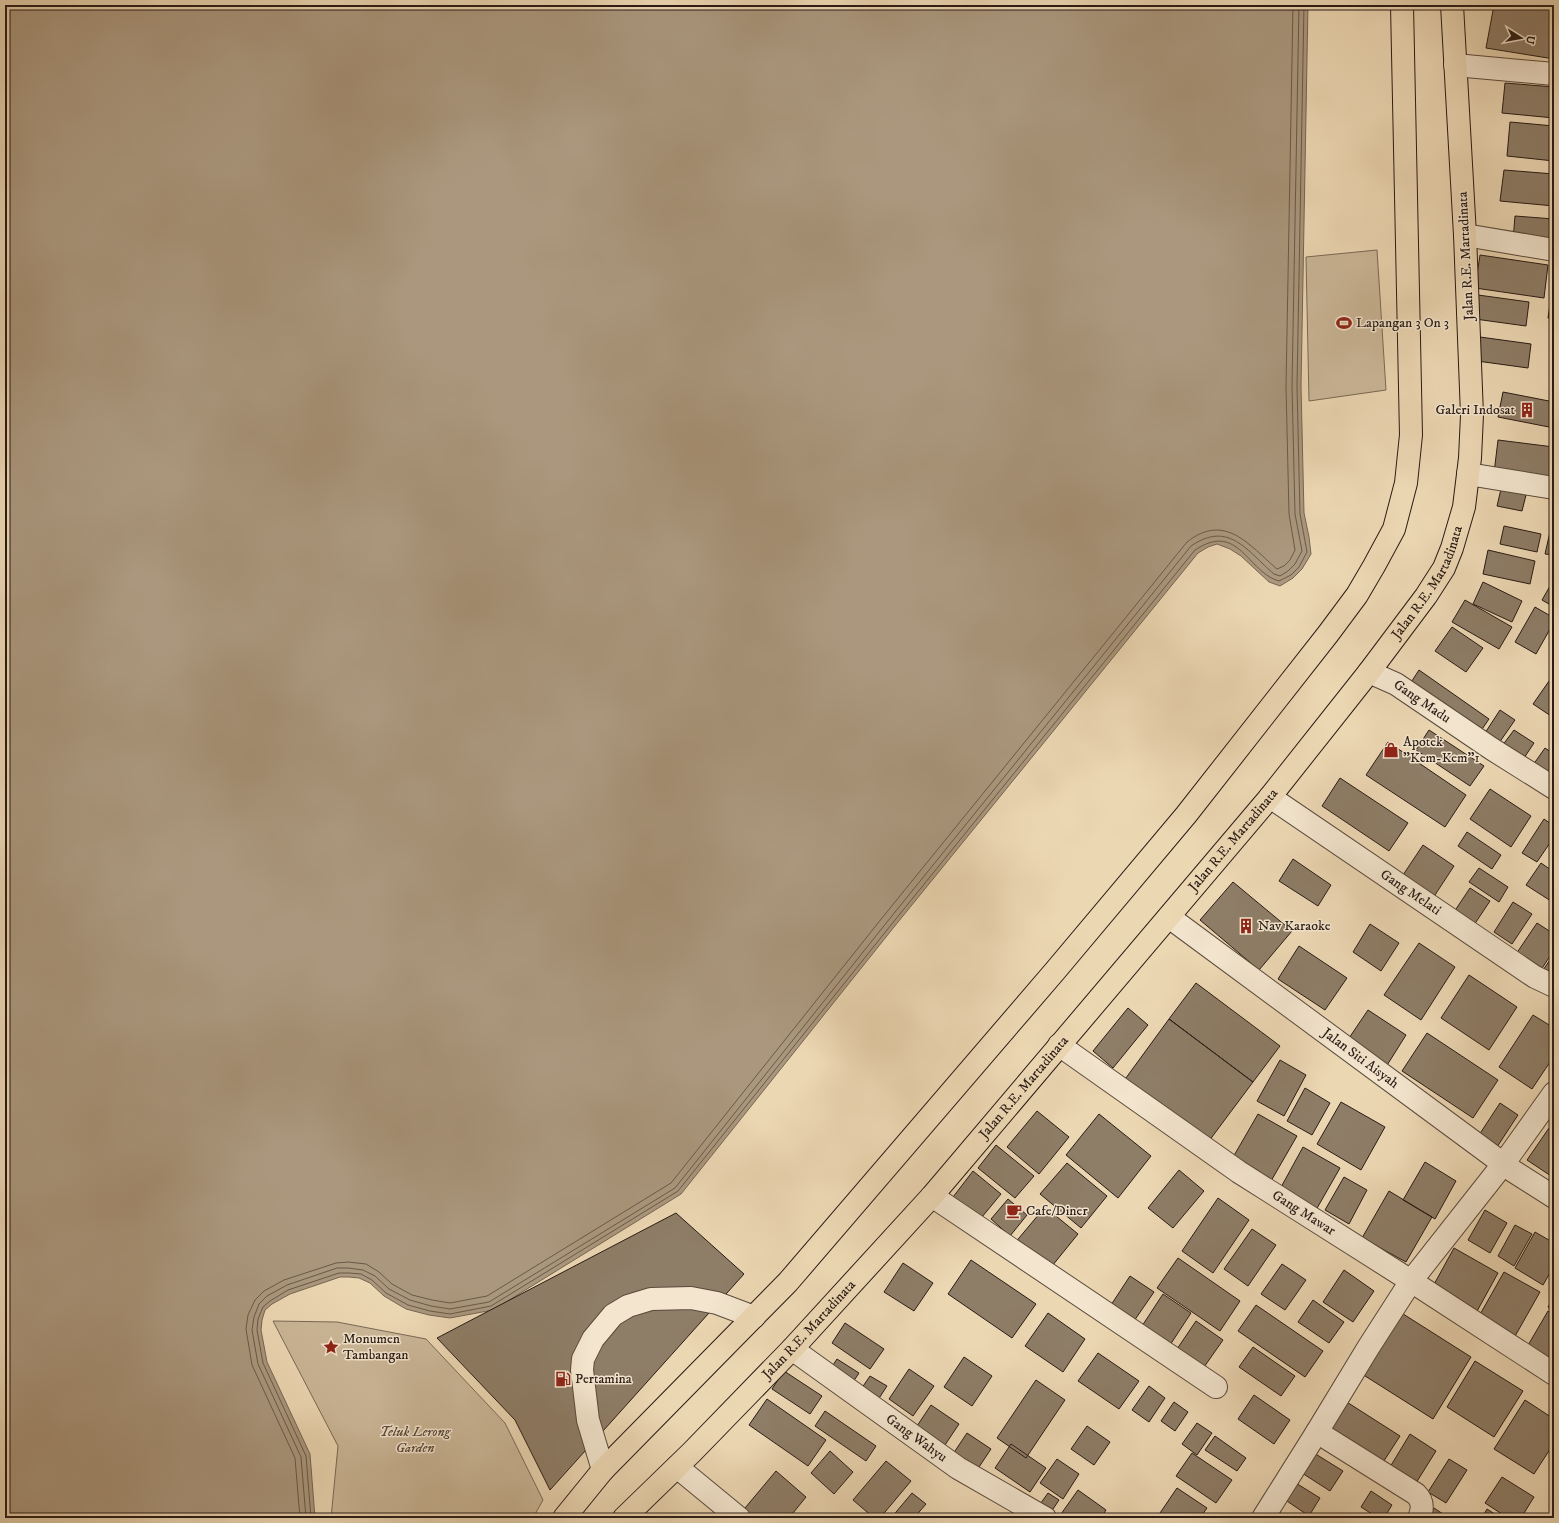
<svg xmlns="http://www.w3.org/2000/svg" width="1559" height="1523" font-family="'IM FELL DW Pica',serif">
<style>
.green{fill:#cbb798;stroke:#7a6956}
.water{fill:#aa977d;stroke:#766553}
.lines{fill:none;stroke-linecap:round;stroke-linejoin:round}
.shore{stroke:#6a5949;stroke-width:1}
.building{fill:#8e7d67;stroke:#291b15}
.minor-casing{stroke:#5a4a3c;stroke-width:24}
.highway-casing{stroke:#291b15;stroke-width:24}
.minor{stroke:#f3e5ce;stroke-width:22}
.highway{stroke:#ecd7b3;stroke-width:22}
.labels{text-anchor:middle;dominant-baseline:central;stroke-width:3;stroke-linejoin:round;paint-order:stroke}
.street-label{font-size:14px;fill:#291b15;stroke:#f3e5ce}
.poi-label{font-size:14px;fill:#291b15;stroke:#f3e5ce;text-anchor:start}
.park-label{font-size:14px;font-style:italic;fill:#5a4a3c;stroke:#f3e5ce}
</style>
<rect width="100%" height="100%" fill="#ecd7b3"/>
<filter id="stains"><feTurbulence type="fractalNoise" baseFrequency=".005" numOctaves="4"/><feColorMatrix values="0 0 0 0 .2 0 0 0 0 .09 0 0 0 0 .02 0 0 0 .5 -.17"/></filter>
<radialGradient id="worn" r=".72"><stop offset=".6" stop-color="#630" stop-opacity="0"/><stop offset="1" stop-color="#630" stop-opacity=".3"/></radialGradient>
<path class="green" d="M1377 250 1386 390 1309 401 1306 257Z
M273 1321 337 1322 426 1339 505 1423 543 1500 533 1518H331L338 1446Z"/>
<path class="water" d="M5 5H1308L1301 386 1304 513 1309 537 1311 554 1302 569 1293 578 1280 586 1269 582 1241 556 1230 549 1217 544 1208 547 1198 553 894 927 681 1194 493 1310 450 1318 429 1315 406 1309 384 1296 370 1283 359 1278 349 1277H340L290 1294 272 1304 265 1310 262 1320 261 1330 267 1362 310 1454 315 1518H5Z"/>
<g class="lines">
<path class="shore" d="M300 1518 295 1458 252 1365 246 1329 248 1315 255 1300 264 1291 284 1280 336 1263 348 1262 366 1264 379 1272 392 1284 412 1295 432 1300 450 1303 487 1296 671 1183 882 918 1187 542C1225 512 1249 545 1277 569L1284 566 1290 560 1295 550 1289 514 1286 386 1293 5
M306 1518 301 1457 258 1364 252 1330 254 1317 259 1304 267 1296 287 1285 337 1268H348L363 1270 375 1276 389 1289 410 1300 431 1306 450 1309 489 1302 675 1188 887 922 1191 546C1229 520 1247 551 1274 574L1280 576 1288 571 1295 564 1302 551 1295 514 1292 386 1299 5
M311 1518 306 1456 263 1363 257 1330 258 1319 263 1307 270 1301 288 1290 339 1273H349L361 1274 372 1280 386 1293 408 1305 430 1311 450 1314 491 1306 678 1191 891 925 1195 550C1239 521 1247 572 1279 581L1291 575 1299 567 1307 552 1300 514 1297 386 1304 5"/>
</g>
<path class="building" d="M1494 5 1554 6V59L1486 48Z
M1505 83 1554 87V118L1502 113Z
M1510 122 1554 126V161L1507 156Z
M1504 170 1554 174V206L1500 201Z
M1515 216 1554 219V243L1513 240Z
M1480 255 1548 265 1544 298 1475 288Z
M1554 276V319L1548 318Z
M1478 295 1529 302 1526 326 1475 319Z
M1480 337 1531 344 1528 368 1477 361Z
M1503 392 1554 402V428L1498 417Z
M1498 440 1554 447V481L1494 473Z
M1501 489 1526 495 1522 511 1497 506Z
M1554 514V555L1545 554Z
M1504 526 1541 534 1537 552 1500 544Z
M1488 550 1535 561 1530 584 1483 574Z
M1554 579V607L1542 600Z
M1483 582 1522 601 1512 622 1473 604Z
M1465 600 1512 627 1499 649 1452 622Z
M1535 607 1554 618V622L1536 654 1515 642Z
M1452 627 1483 648 1466 672 1435 651Z
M1419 670 1489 719 1478 735 1408 687Z
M1554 674V718L1533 704Z
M1500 710 1515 720 1499 743 1485 733Z
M1429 730 1484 766 1470 786 1416 750Z
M1514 730 1534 743 1520 764 1499 750Z
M1388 742 1466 795 1445 827 1366 775Z
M1545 748 1554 754V780L1533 765Z
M1340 778 1408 823 1389 851 1322 806Z
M1490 789 1531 816 1511 847 1470 819Z
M1544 819 1554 826V837L1537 862 1522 853Z
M1467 832 1501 855 1492 869 1458 846Z
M1423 845 1454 866 1433 898 1401 878Z
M1293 859 1331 885 1318 906 1279 881Z
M1541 863 1554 872V903L1526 885Z
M1479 868 1508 887 1499 902 1469 882Z
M1233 882 1292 931 1259 970 1200 920Z
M1470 888 1490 901 1472 928 1452 915Z
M1513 902 1532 914 1512 944 1494 932Z
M1537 923 1554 934V950L1539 973 1514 957Z
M1370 924 1399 943 1381 971 1353 952Z
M1419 943 1455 967 1421 1020 1384 995Z
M1299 946 1347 978 1325 1010 1278 979Z
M1554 954V982L1541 973Z
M1469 975 1517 1007 1489 1050 1441 1018Z
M1196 983 1280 1046 1253 1082 1169 1019Z
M1128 1008 1148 1025 1113 1068 1093 1051Z
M1368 1010 1406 1035 1384 1070 1345 1044Z
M1533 1015 1554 1028V1056L1532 1089 1499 1067Z
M1169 1019 1253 1082 1206 1145 1123 1082Z
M1427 1033 1498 1080 1473 1118 1402 1071Z
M1280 1060 1306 1075 1284 1116 1257 1101Z
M1305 1088 1330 1103 1312 1135 1287 1121Z
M1341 1102 1385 1127 1361 1170 1317 1144Z
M1500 1103 1518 1115 1497 1147 1479 1135Z
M1037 1111 1069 1137 1039 1174 1007 1147Z
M1099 1114 1151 1156 1118 1198 1066 1155Z
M1258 1114 1297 1136 1271 1181 1232 1159Z
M1549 1128 1554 1131V1178L1527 1160Z
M996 1145 1034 1176 1015 1198 978 1168Z
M1303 1147 1340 1168 1316 1210 1280 1189Z
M1425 1162 1456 1181 1435 1219 1403 1200Z
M1067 1163 1107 1196 1081 1228 1040 1194Z
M1179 1170 1204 1191 1173 1228 1148 1208Z
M973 1171 1001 1194 977 1223 950 1201Z
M1344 1177 1367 1190 1349 1224 1325 1210Z
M1389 1191 1432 1217 1406 1262 1362 1238Z
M1218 1198 1249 1220 1213 1273 1182 1251Z
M1008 1199 1027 1215 1010 1236 991 1219Z
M1045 1207 1078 1234 1048 1271 1014 1244Z
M1485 1210 1507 1223 1490 1253 1468 1240Z
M676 1213 744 1274 550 1490 515 1420 437 1338Z
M1515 1225 1532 1234 1514 1266 1498 1256Z
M1252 1229 1276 1245 1248 1286 1224 1269Z
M1535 1232 1554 1243V1266L1543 1285 1515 1268Z
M1454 1248 1498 1273 1476 1313 1432 1288Z
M1178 1258 1240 1301 1220 1331 1157 1288Z
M971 1260 1036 1304 1012 1338 948 1294Z
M903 1263 933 1283 914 1311 884 1292Z
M1282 1264 1306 1280 1285 1310 1261 1294Z
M1344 1270 1374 1291 1353 1322 1323 1302Z
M1504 1272 1540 1292 1514 1338 1478 1318Z
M1130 1276 1154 1292 1134 1321 1111 1305Z
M1163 1294 1191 1313 1170 1345 1142 1326Z
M1554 1297V1310L1548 1307Z
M1313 1300 1344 1322 1329 1343 1298 1322Z
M1256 1305 1323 1351 1305 1377 1238 1331Z
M1548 1311 1554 1315V1362L1527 1347Z
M1400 1312 1471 1357 1433 1419 1362 1374Z
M1048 1313 1085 1339 1063 1372 1025 1346Z
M1196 1321 1223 1340 1202 1370 1175 1352Z
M845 1323 884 1349 870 1369 832 1343Z
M1253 1347 1295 1376 1281 1396 1239 1367Z
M1098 1353 1139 1381 1119 1409 1078 1381Z
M964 1357 992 1376 972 1406 944 1387Z
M837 1359 859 1373 851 1385 829 1371Z
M1475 1361 1523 1391 1494 1437 1447 1407Z
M909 1369 934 1386 913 1416 889 1399Z
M784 1371 822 1396 810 1414 772 1389Z
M870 1376 887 1386 874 1406 857 1395Z
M1036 1380 1065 1400 1026 1458 997 1438Z
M1149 1386 1165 1398 1149 1422 1132 1410Z
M1254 1395 1290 1420 1274 1444 1238 1419Z
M767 1399 826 1440 808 1466 749 1425Z
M1342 1399 1400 1436 1380 1467 1323 1431Z
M1525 1400 1554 1419V1443L1534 1474 1494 1449Z
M1174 1402 1188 1412 1175 1431 1161 1421Z
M931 1405 959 1424 941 1451 913 1432Z
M825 1411 876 1446 866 1461 815 1426Z
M1197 1423 1212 1433 1197 1455 1182 1444Z
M1087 1426 1110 1442 1094 1465 1071 1449Z
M967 1433 991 1449 977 1470 953 1454Z
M1410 1434 1436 1451 1416 1483 1390 1467Z
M1215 1436 1246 1458 1237 1471 1205 1450Z
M1011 1444 1046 1468 1030 1492 995 1468Z
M830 1451 853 1472 834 1494 811 1473Z
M1192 1453 1232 1480 1216 1503 1176 1476Z
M1314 1453 1343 1471 1330 1491 1302 1473Z
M1057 1459 1079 1474 1063 1499 1040 1483Z
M1449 1459 1467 1470 1446 1503 1428 1492Z
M886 1461 911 1481 880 1518H874L853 1500Z
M776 1471 806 1497 789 1518H745L740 1514Z
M1502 1477 1534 1497 1521 1518H1508L1485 1503Z
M1291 1480 1320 1498 1309 1516 1281 1497Z
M1177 1488 1207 1508 1200 1518H1167L1160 1513Z
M1078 1490 1106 1510 1101 1518H1067L1061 1514Z
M1371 1491 1392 1505 1384 1518H1378L1361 1507Z
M912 1493 926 1504 914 1518H891Z
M1048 1493 1059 1500 1049 1515 1038 1507Z
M1554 1496V1508L1549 1505Z
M1434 1508 1449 1518H1428Z
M1487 1509 1501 1518H1482Z
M1276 1510 1287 1517 1271 1518Z"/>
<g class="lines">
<defs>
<g id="minor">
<path d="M1455 65 1554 74"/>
<path d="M1465 235 1554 250"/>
<path d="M1468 474 1554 488"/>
<path id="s1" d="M1369 672 1396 684 1492 749 1554 788"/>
<path id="s2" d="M1270 797 1535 977 1554 986"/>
<path id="s3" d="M1169 917 1513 1171 1554 1197"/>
<path id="s4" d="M1059 1045 1239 1172 1411 1281 1554 1374"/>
<path d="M932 1196 1216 1387"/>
<path id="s5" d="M792 1349 958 1468 1045 1518"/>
<path d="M1317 1432 1416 1494C1423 1501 1423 1509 1419 1518"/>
<path d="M677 1467 739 1518"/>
<path d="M603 1470 588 1420 582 1370 583 1359 593 1339 613 1315 628 1306 651 1299 691 1298 717 1303 754 1317"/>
<path d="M1263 1518 1317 1432 1368 1348 1411 1281 1504 1163 1554 1093"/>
</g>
<g id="highway">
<path d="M564 1518 603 1470 788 1282 1055 971 1186 815 1328 634 1357 595 1374 566 1394 529 1406 483 1411 435 1402 5"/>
<path id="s6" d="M624 1518 692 1452 792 1349 932 1196 1270 797 1369 672 1426 596 1444 568 1452 548 1464 507 1470 458 1472 415 1465 235 1452 5"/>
</g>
</defs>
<use href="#minor" class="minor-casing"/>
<use href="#highway" class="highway-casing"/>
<use href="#minor" class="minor"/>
<use href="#highway" class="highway"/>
</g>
<defs>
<symbol id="stadium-bare" viewBox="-9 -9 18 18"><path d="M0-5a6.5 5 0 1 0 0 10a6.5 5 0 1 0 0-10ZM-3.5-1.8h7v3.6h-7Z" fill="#8f2418" stroke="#f3e5ce" stroke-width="2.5" paint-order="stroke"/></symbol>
<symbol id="building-bare" viewBox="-9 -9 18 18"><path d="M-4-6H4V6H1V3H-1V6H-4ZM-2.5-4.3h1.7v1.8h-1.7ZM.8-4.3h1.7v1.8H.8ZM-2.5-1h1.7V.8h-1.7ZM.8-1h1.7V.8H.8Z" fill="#8f2418" stroke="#f3e5ce" stroke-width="2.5" paint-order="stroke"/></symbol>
<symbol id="shop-bare" viewBox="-9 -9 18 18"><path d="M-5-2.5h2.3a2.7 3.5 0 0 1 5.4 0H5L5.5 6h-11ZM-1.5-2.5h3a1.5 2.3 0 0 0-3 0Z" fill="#8f2418" stroke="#f3e5ce" stroke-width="2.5" paint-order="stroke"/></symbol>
<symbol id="cafe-bare" viewBox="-9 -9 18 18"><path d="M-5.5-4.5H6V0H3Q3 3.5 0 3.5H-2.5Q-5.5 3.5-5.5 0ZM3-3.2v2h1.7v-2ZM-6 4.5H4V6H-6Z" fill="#8f2418" stroke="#f3e5ce" stroke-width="2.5" paint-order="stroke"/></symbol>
<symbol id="sight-bare" viewBox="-9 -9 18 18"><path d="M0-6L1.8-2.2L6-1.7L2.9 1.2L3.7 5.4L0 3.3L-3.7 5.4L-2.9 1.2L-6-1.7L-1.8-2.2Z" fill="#8f2418" stroke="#f3e5ce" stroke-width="2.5" paint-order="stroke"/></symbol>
<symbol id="fuel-bare" viewBox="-9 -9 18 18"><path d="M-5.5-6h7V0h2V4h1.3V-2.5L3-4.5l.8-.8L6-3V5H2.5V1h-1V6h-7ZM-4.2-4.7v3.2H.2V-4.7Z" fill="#8f2418" stroke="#f3e5ce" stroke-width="2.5" paint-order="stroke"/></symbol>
</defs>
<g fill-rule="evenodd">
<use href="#stadium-bare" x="1333" y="312" width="22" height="22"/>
<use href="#building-bare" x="1516" y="399" width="22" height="22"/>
<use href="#shop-bare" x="1380" y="739" width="22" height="22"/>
<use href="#building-bare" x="1235" y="915" width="22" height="22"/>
<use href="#cafe-bare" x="1003" y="1200" width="22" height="22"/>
<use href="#sight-bare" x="320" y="1336" width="22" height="22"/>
<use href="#fuel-bare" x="552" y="1368" width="22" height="22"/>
</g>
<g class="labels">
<g class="street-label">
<text transform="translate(1466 256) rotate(-93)">Jalan R.E. Martadinata</text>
<text stroke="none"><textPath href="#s6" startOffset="1236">Jalan R.E. Martadinata</textPath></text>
<text stroke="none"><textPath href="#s1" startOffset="61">Gang Madu</textPath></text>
<text stroke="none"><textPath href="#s6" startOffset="912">Jalan R.E. Martadinata</textPath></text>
<text stroke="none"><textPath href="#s2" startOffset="170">Gang Melati</textPath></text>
<text stroke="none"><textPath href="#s3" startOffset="238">Jalan Siti Aisyah</textPath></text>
<text stroke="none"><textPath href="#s6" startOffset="588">Jalan R.E. Martadinata</textPath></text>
<text stroke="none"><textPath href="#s4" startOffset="297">Gang Mawar</textPath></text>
<text stroke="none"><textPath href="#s6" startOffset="264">Jalan R.E. Martadinata</textPath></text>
<text stroke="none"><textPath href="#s5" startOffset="153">Gang Wahyu</textPath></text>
</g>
<g class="poi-label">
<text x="1356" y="323">Lapangan 3 On 3</text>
<text x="1515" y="410" text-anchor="end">Galeri Indosat</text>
<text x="1403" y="742">Apotek<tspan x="1403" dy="16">"Kem-Kem"1</tspan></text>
<text x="1258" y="926">Nav Karaoke</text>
<text x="1026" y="1211">Cafe/Diner</text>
<text x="343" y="1339">Monumen<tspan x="343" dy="16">Tambangan</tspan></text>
<text x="575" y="1379">Pertamina</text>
</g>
<g class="park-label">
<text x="415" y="1432">Teluk Lerong<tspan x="415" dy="16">Garden</tspan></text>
</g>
</g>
<rect width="1559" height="1523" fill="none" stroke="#ecd7b3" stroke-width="20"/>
<rect x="6" y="6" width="1547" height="1511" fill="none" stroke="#291b15" stroke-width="2"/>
<rect x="10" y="10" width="1539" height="1503" fill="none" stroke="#291b15"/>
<g transform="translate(1521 38) rotate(101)" stroke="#f3e5ce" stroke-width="3" paint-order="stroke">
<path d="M0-3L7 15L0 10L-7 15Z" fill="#291b15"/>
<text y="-6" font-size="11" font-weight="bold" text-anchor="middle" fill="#291b15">U</text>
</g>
<rect width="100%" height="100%" filter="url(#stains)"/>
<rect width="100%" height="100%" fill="url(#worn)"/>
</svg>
